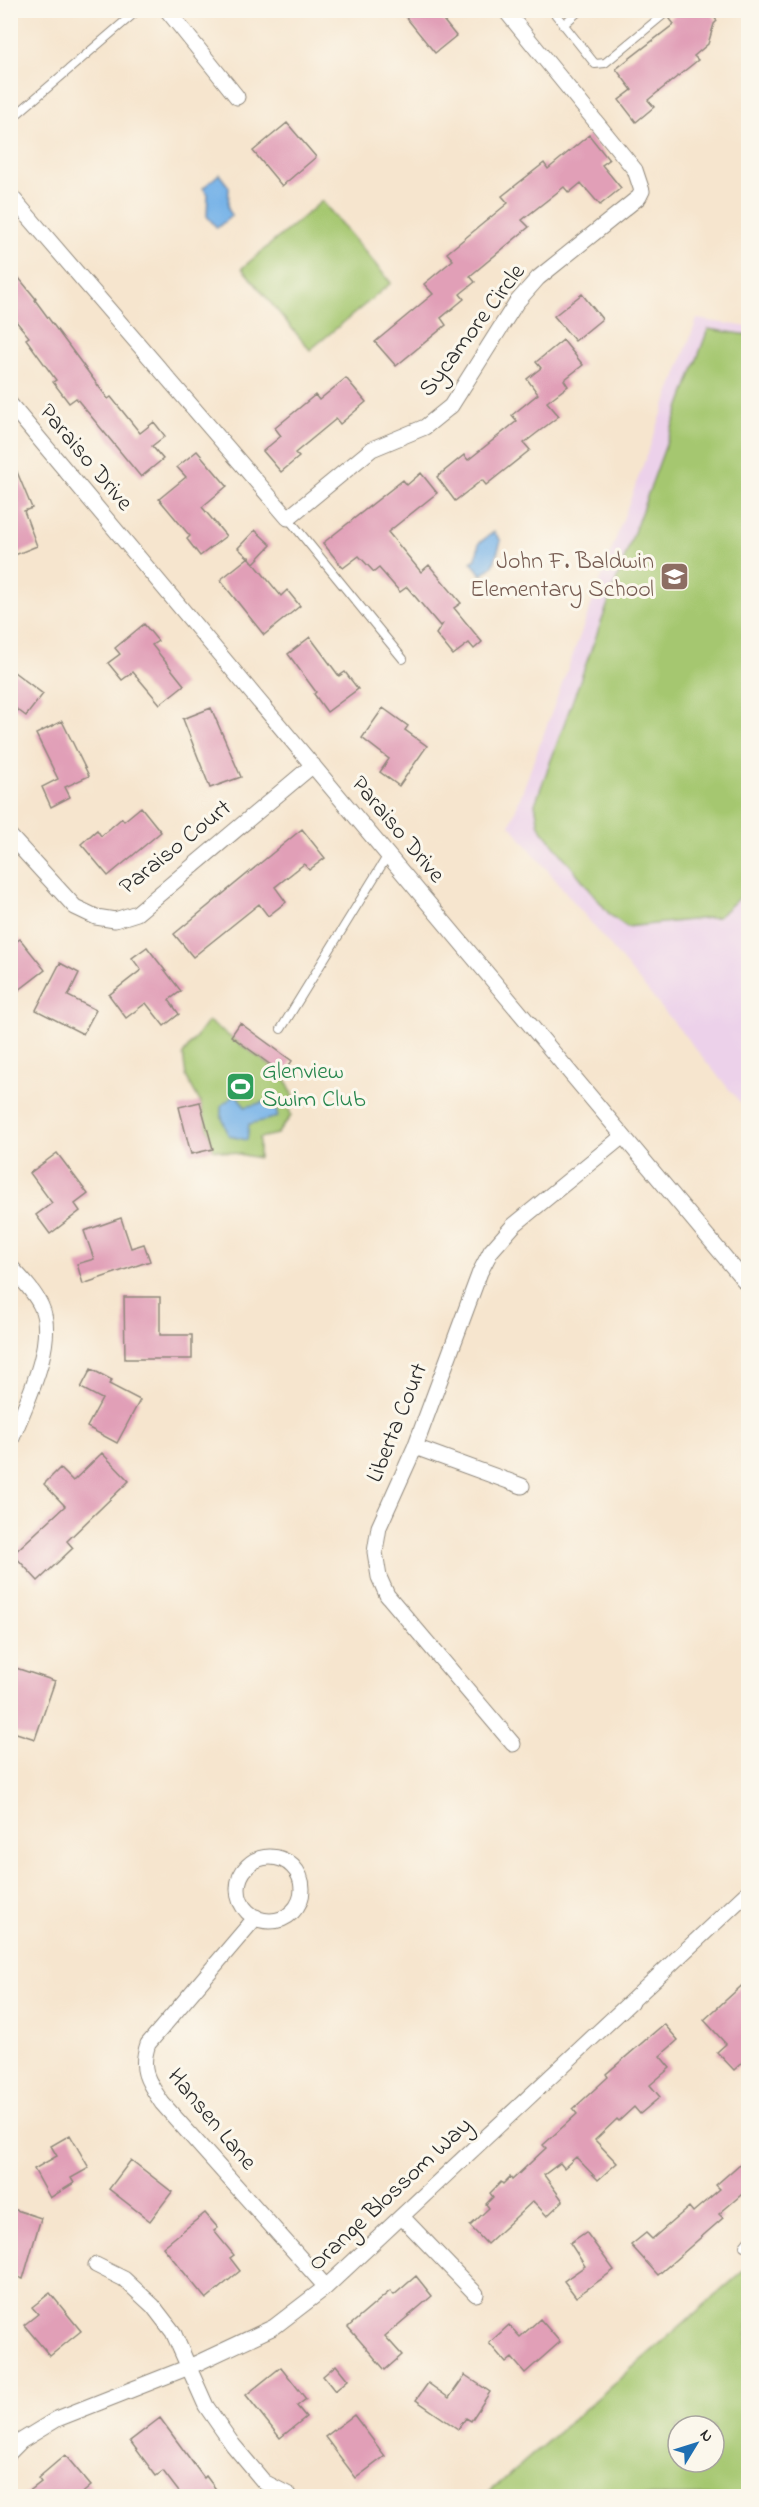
<svg xmlns="http://www.w3.org/2000/svg" width="759" height="2507" font-family="'Indie Flower',sans-serif">
<style>
.built{fill:#ecd1ea}
.green{fill:#a5c770;stroke:#68794e;stroke-width:1.5;fill-rule:evenodd}
.water{fill:#76b2e8;stroke:#506e8a;stroke-width:1.5}
.building{fill:#e19fb7}
.lines{fill:none;stroke-linecap:round;stroke-linejoin:round}
.lane-casing{stroke:#90887c;stroke-width:10}
.street-casing{stroke:#90887c;stroke-width:17}
.lane{stroke:#fff;stroke-width:8}
.street{stroke:#fff;stroke-width:15}
.labels{text-anchor:middle;dominant-baseline:central;stroke-width:6;stroke-linejoin:round;paint-order:stroke}
.street-label{font-size:24px;fill:#2b2b2b;stroke:#fbf7ec}
.education-label{font-size:24px;fill:#785e54;stroke:#fbf7ec;text-anchor:end}
.leisure-label{font-size:24px;fill:#27864d;stroke:#fbf7ec;text-anchor:start}
</style>
<rect width="100%" height="100%" fill="#fbf7ec"/>
<filter id="ink" filterUnits="userSpaceOnUse"><feTurbulence type="fractalNoise" baseFrequency=".0167" numOctaves="2"/><feDisplacementMap in="SourceGraphic" scale="12" xChannelSelector="R" yChannelSelector="G"/><feConvolveMatrix kernelMatrix="1 2 1 2 8 2 1 2 1" color-interpolation-filters="sRGB"/></filter>
<filter id="wash" filterUnits="userSpaceOnUse"><feTurbulence type="fractalNoise" baseFrequency=".008" numOctaves="4" result="noise"/><feDisplacementMap in="SourceGraphic" scale="24" xChannelSelector="R" yChannelSelector="G"/><feGaussianBlur stdDeviation="1.35" result="paint"/><feColorMatrix in="noise" values="0 0 0 0 0 0 0 0 0 0 0 0 0 0 0 0 0 1.4 0 .05"/><feComposite in="paint" operator="in"/></filter>
<g filter="url(#wash)">
<rect width="100%" height="100%" fill="#f6e5ce"/>
<path class="built" d="M697 319 748 327V1112L510 825Z"/>
<path class="green" d="M322 201 391 283 310 350 242 268Z
M708 329 748 335V890L718 917 627 927 610 915 539 826 535 804Z
M208 1021 285 1076 293 1097 288 1104 291 1116 277 1134 259 1138V1158L213 1149 200 1102 186 1076 183 1054Z
M748 2267V2496H485ZM678 2426H714V2462H678Z"/>
<path class="water" d="M219 174 229 187 228 209 232 215 217 228 207 216 208 194 203 188Z
M494 532 501 541 493 566 482 575 471 562 476 559 479 543Z
M236 1094 245 1107 273 1100 278 1117 249 1124 247 1140 229 1136 221 1115V1106Z"/>
<g id="blocks">
<path class="building" d="M400 10H435L456 36 435 53Z
M681 10H709L717 21 714 24 708 44 694 56 698 60 648 100 654 107 636 122 619 100 632 90 616 69 674 24 670 19Z
M287 123 316 157 282 186 253 151Z
M589 135 609 160 602 165 621 188 600 205 581 183 569 193 564 187 522 220 529 227 470 276 475 282 460 294 464 299 441 318 446 325 396 366 375 342 433 294 424 284 453 260 447 253 508 203 502 196 544 163 548 169Z
M10 267 36 299 35 300 108 399 111 397 140 433 154 422 165 436 152 446 163 459 141 477 76 398 69 403 53 382 56 380 26 339 29 337 10 314Z
M582 294 602 319 575 341 554 316Z
M563 340 583 365 564 380 568 386 547 402 559 416 524 443 530 450 486 485 482 480 455 501 437 477 464 455 468 460 517 421 512 415 538 394 527 379 541 368 536 362Z
M346 378 366 402 340 424 336 419 295 453 299 457 281 472 263 451 281 436 275 428 315 395 319 400Z
M197 451 227 486 202 507 226 536 200 556 187 539 190 536 159 499 186 477 177 467Z
M10 455 32 508 24 511 37 546 10 557Z
M421 473 437 493 388 532 421 572 429 565 461 603 454 608 482 642 474 649 469 643 453 655 436 634 442 625 440 626 407 587 400 592 379 568 374 572 359 556 343 568 323 543 403 480 407 485Z
M255 530 271 545 254 563 238 548Z
M249 557 281 596 287 590 300 606 264 635 220 580Z
M144 624 158 641 152 645 184 685 160 704 133 672 122 680 108 663 120 654 115 648Z
M310 637 339 676 345 672 358 689 327 712 314 694 316 692 288 654Z
M10 669 43 694 26 716 10 704Z
M211 708 241 777 210 788 183 719Z
M383 708 408 726 405 730 427 746 399 786 380 772 389 759 362 738Z
M62 721 89 776 65 787 70 797 51 807 42 787 58 779 36 734Z
M141 807 161 832 108 876 81 844 97 830 101 836 122 818 124 821Z
M302 829 325 858 309 870 304 864 275 887 286 902 268 916 259 904 193 957 174 934Z
M20 939 45 970 10 997V946Z
M147 947 181 991 169 1000 179 1014 164 1026 146 1003 126 1018 109 995 141 970 132 958Z
M60 963 79 973 68 996 96 1010 83 1034 36 1010Z
M240 1023 292 1061 283 1074 231 1036Z
M200 1102 213 1149 191 1154 179 1107Z
M57 1153 88 1194 75 1204 80 1211 50 1234 36 1215 52 1203 30 1173Z
M121 1218 131 1248 144 1244 150 1261 83 1284 77 1264 94 1259 84 1231Z
M124 1297H160V1335H192V1359H125Z
M91 1369 112 1380 109 1384 140 1400 117 1443 87 1427 102 1399 81 1388Z
M102 1453 129 1481 67 1541 73 1548 38 1581 13 1554 65 1506 44 1484 60 1468 73 1481Z
M16 1668 55 1681 35 1739 10 1731V1685Z
M748 1980V2057L734 2070 717 2052 726 2044 704 2020Z
M664 2024 678 2040 660 2056 670 2068 650 2085 660 2097 640 2114 634 2107 619 2121 617 2119 595 2140 617 2163 598 2180 576 2157 564 2168 560 2163 544 2175 563 2201 547 2216 533 2201 487 2244 470 2226 489 2208 486 2204 493 2197 490 2193 501 2182 503 2184 510 2177 512 2180 546 2148 543 2145 577 2114 573 2109 608 2077 606 2074Z
M70 2135 89 2168 71 2178 74 2183 50 2198 34 2169 57 2156 51 2146Z
M748 2157V2189L719 2214 723 2218 658 2275 631 2245 646 2233 652 2239 689 2207 693 2212 720 2189 716 2185Z
M131 2160 172 2192 150 2221 109 2189Z
M10 2208 41 2218 23 2279 10 2274Z
M205 2213 218 2228 214 2231 234 2255 230 2258 240 2271 206 2299 163 2247Z
M586 2232 614 2270 576 2297 564 2281 585 2266 570 2243Z
M416 2276 432 2296 385 2336 402 2355 385 2370 348 2327 390 2291 394 2295Z
M50 2293 81 2331 50 2356 24 2325 38 2314 32 2307Z
M540 2319 560 2342 525 2373 512 2358 506 2363 489 2343 509 2325 520 2337Z
M336 2365 348 2380 335 2391 323 2376Z
M281 2367 306 2399 297 2406 306 2417 280 2438 246 2395Z
M465 2375 490 2392 471 2421 466 2418 458 2429 416 2400 428 2383 449 2398Z
M354 2415 385 2456 356 2478 325 2437Z
M160 2418 204 2478 206 2476 221 2496H182L163 2471 156 2476 130 2441Z
M65 2455 91 2486 79 2496H23L41 2482 38 2478Z"/>
</g>
</g>
<g filter="url(#ink)">
<use href="#blocks" fill-opacity="0" stroke="#90887c" stroke-width="1.5"/>
<g class="lines">
<defs>
<path id="lane" d="M552 10 595 64 605 63 669 10
M563 25 580 10
M10 120 138 10
M288 518 403 659
M281 1029 388 855
M744 2246 748 2241"/>
<path id="street" d="M167 10 237 97
M10 195 288 518 372 449 425 427 451 406 516 303 538 278 639 197 642 191 635 170 505 10
M10 404 748 1285
M10 836 75 907 96 917 115 920 137 913 313 765
M10 1266C21 1278 34 1291 41 1306 58 1342 24 1407 10 1443
M415 1447 522 1486
M513 1744 387 1595 379 1577 375 1552 379 1527 415 1447 480 1272 491 1251 514 1225 623 1136
M238 1889a32 32 0 1 1 64 0a32 32 0 1 1-64 0Z
M256 1917 148 2044C139 2070 148 2082 162 2103L326 2287
M402 2217 476 2294
M96 2265 124 2279 153 2306 173 2332 206 2406 233 2445 264 2482 289 2495
M10 2452 21 2441 57 2419 189 2367 274 2327 326 2287 748 1892"/>
</defs>
<use href="#lane" class="lane-casing"/>
<use href="#street" class="street-casing"/>
<use href="#lane" class="lane"/>
<use href="#street" class="street"/>
</g>
</g>
<defs>
<symbol id="school-square" viewBox="-11 -11 22 22"><rect x="-9" y="-9" width="18" height="18" rx="4" fill="#8d6e63" stroke="#fbf7ec"/><path d="M0-5L7-2L0 1L-7-2ZM-4 1L0 2.5L4 1V4Q0 6-4 4Z" fill="#fff"/></symbol>
<symbol id="stadium-square" viewBox="-11 -11 22 22"><rect x="-9" y="-9" width="18" height="18" rx="4" fill="#2e9e5b" stroke="#fbf7ec"/><path d="M0-5a6.5 5 0 1 0 0 10a6.5 5 0 1 0 0-10ZM-3.5-1.8h7v3.6h-7Z" fill="#fff"/></symbol>
</defs>
<g fill-rule="evenodd">
<use href="#school-square" x="658" y="560" width="33" height="33"/>
<use href="#stadium-square" x="224" y="1070" width="33" height="33"/>
</g>
<g class="labels">
<g class="street-label">
<text transform="translate(473 331) rotate(-53)">Sycamore Circle</text>
<text transform="translate(85 458) rotate(50)">Paraiso Drive</text>
<text transform="translate(397 830) rotate(50)">Paraiso Drive</text>
<text transform="translate(176 848) rotate(-39)">Paraiso Court</text>
<text transform="translate(398 1423) rotate(-68)">Liberta Court</text>
<text transform="translate(211 2120) rotate(50)">Hansen Lane</text>
<text transform="translate(391 2195) rotate(-43)">Orange Blossom Way</text>
</g>
<g class="education-label">
<text x="654" y="562">John F. Baldwin<tspan x="654" dy="28">Elementary School</tspan></text>
</g>
<g class="leisure-label">
<text x="262" y="1072">Glenview<tspan x="262" dy="28">Swim Club</tspan></text>
</g>
</g>
<rect width="759" height="2507" fill="none" stroke="#fbf7ec" stroke-width="36"/>
<g transform="translate(696 2444) rotate(52)"><circle r="28" fill="#fbf7ec" stroke="#a8a59f" stroke-width="1.5"/>
<path d="M0-4.5L10 22L0 15L-10 22Z" fill="#1f6fb2"/>
<text y="-9" font-size="16" font-weight="bold" text-anchor="middle" fill="#2b2b2b">N</text>
</g>
</svg>
